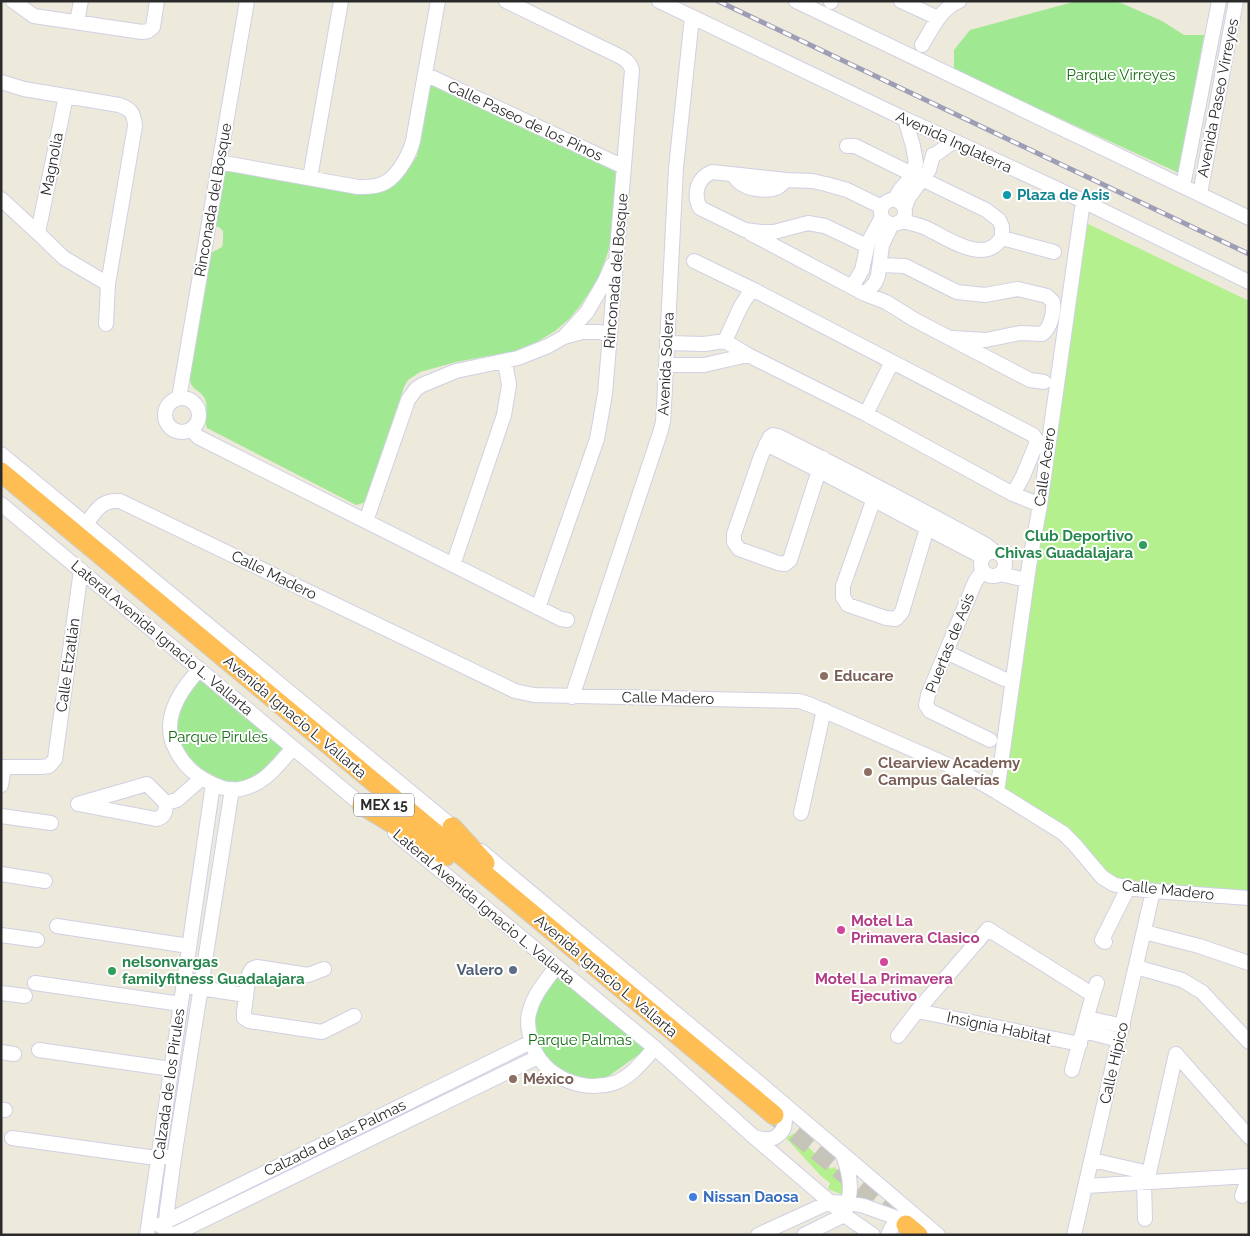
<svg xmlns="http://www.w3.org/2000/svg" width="1250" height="1236" font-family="Raleway,sans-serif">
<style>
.green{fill:#a1e893}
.pitch{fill:#b4f08e}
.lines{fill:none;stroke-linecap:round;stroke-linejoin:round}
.highway-tunnel{stroke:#c6c3b8;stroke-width:19;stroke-dasharray:19 9;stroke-linecap:butt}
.minor-casing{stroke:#d0d0e4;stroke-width:16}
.highway-casing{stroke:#ccc;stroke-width:21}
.minor{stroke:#fff;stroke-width:14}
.highway{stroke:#ffbe54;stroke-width:19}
.rail-casing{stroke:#9e9db6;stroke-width:5}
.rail{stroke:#fff;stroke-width:3;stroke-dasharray:9;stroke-linecap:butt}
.culture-dot{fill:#0f9aa8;stroke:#fff;stroke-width:2}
.leisure-dot{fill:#2e9e5b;stroke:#fff;stroke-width:2}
.education-dot{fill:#8d6e63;stroke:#fff;stroke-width:2}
.hotel-dot{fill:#d1479c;stroke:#fff;stroke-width:2}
.service-dot{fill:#5c6f8a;stroke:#fff;stroke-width:2}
.shop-dot{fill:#3f7fe0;stroke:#fff;stroke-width:2}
.labels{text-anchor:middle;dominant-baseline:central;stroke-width:4;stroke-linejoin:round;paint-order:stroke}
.shield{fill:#fff;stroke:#6a6a6a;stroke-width:1}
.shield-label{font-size:14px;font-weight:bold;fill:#2a2a2a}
.park-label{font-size:15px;fill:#176d15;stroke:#fff}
.street-label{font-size:15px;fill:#2a2a2a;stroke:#fff}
.culture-label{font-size:15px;font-weight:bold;fill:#0d838f;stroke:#fff;text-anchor:start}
.leisure-label{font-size:15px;font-weight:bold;fill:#27864d;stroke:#fff;text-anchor:end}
.education-label{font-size:15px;font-weight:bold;fill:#785e54;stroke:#fff;text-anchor:start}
.hotel-label{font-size:15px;font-weight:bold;fill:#b23c85;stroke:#fff;text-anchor:start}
.service-label{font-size:15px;font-weight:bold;fill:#4e5e75;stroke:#fff;text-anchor:end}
.shop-label{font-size:15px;font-weight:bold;fill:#366cbe;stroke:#fff;text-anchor:start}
</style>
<rect width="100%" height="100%" fill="#ede9db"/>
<path class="green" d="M1077 1H1112L1121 3 1162 21 1184 35H1204L1179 173 954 70V50L970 30Z
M432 84 616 168 611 241 607 255 599 276 590 291 580 306 569 319 555 331 537 342 516 351 456 362 420 372 408 380 404 387 366 499 363 503 356 505 207 428C203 419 209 409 205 399 201 389 189 391 190 376L211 253 222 247 223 242V231L219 227 214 226 223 171 227 166 359 188 400 177 409 168 417 156 429 89Z
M199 674 287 747 266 771 235 785 209 776 189 762 177 740 175 727 177 710Z
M557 972 648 1048 606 1078 584 1081 558 1073 542 1055 535 1039 534 1011Z"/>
<path class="pitch" d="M1084 222 1249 301V894L1128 885 1103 874 1001 789Z
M795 1133 818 1157 821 1162 832 1169 834 1167 844 1176 843 1195 828 1189 830 1183 821 1176 786 1138Z"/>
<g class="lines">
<path class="highway-tunnel" d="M774 1115 901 1221"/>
<defs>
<path id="minor" d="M13 1 34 16 142 32 148 31 153 27 157 1
M506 1 621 57C627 61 630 63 632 70L605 394 597 439 538 608
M659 1 905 119 954 141 1083 201 1249 282
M796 1 1249 218
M901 1 938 18
M831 2V1
M77 22 81 1
M922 45C932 29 940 9 959 1
M425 74 624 167
M1 82 24 89 119 105C131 109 134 113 135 126L108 284 106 324
M847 146H855L912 174
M219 162 358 187C382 188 392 182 404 162 408 155 411 149 413 141L438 1
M734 176C736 178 737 180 739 182 747 189 766 192 776 188 779 187 783 183 786 180
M310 178 341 1
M1183 186 1219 1
M1200 194 1236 1
M1 199 38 233 64 258 108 284
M881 212a12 12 0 1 1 24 0a12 12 0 1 1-24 0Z
M894 200 900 190 908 181 916 163 913 146 905 119
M905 207 909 197 929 170 933 155 936 154 954 141
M902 221C911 223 920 225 928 229 944 237 977 259 994 246 997 244 1000 240 1002 238V227L999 220 986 210 922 179
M38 233 66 96
M750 233 865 294 886 302 915 320 1030 380 1044 382
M1002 238 1054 252
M867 246 825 226 808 223 774 232H761L745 230 700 208C693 194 697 178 712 172L786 180 812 181 826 184 847 190 882 207
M694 261 752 289 1033 435 1036 439 1037 442 1023 476 1013 494
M881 265 905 266 957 292 985 295 1018 289 1047 296 1053 302C1054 312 1051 328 1042 334L1020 333 986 340 953 338
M852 287 862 270 868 243 882 217
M865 294 875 283 878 276 882 245 892 224
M565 336 587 312 605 281 612 265
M725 341 741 306 752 289
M668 343 704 344 725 341 748 355 866 414 1013 494 1040 505
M667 365H704L748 355
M179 398 247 1
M165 415a17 17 0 1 1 34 0a17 17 0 1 1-34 0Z
M866 414 892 362
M191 429 198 437 561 619 567 620
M766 444C840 480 910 520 983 557
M1 454 459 832
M823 458 790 560 785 564 778 563 739 549 734 542V534L761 456 770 437 773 435 778 436C848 471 917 507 986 545L995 552
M878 487 843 586V597L848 605 886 618 896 619 902 612 931 515
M1 504 369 811
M366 521 408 400 416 389 422 385 456 371 518 358 548 346 564 337 571 335 582 332H600L610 335
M86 524C97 510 100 500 120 501L515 691 534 695 799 701 811 705 957 769 997 792 1063 833 1075 845 1102 877 1113 884 1128 888 1153 891 1249 898
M981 564a12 12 0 1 1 24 0a12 12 0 1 1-24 0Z
M453 565 504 415 509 385 505 362
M983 570 975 582 928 695 926 705 930 711 990 740
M1000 574 1027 580
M946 652 1004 679
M200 669C182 688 164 715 172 741 173 745 176 749 177 752 184 765 193 774 207 781 216 786 229 791 240 789 264 785 278 765 293 748
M572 697 660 433 663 422 664 406 676 168 692 17
M1 767H41L49 766 55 759 81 570
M147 784 166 803C166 811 165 817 156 819L78 804Z
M1 785 4 767
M997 792 1029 566 1040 505 1083 201
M166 803 177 800 202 778
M801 813 824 710
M1 816 51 823
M395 833 655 1048 754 1137 830 1202 844 1215 873 1235
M481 851 758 1082 938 1235
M1 874 45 881
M57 926 189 946
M1144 932 1199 946 1249 963
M1 935 37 940
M1105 942 1102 940 1128 888
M556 967C546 981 534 994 530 1010 527 1018 528 1028 530 1036 537 1074 579 1094 614 1083 631 1077 643 1061 655 1048
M1136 967 1182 980 1202 992 1249 1042
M324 969 308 975 257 967 252 969 249 974 244 1012V1018L249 1021 322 1032 354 1016
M35 983 181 1004
M193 987 246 995
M1 993 25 996
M917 1011 1080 1044
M1087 1018 1123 1026
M1084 1031 1119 1040
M898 1036 917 1011 988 929 1093 995
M39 1050 171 1069
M1 1052 14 1054
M1176 1054 1249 1137
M1072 1070 1093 995 1097 983
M1 1110H5
M754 1137C757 1138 762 1139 766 1139 770 1140 774 1138 777 1136 789 1128 785 1114 780 1103
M12 1138 149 1157H167
M1092 1160 1149 1173
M1086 1186 1249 1176
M1242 1196 1249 1176
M1145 1219 1144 1182 1149 1173 1176 1054
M159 1225 531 1042
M147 1235 213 784
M165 1235 167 1210 174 1158 232 789
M173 1235 538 1057
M758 1235 830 1202 849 1203 864 1206 917 1225
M804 1235 844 1215C853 1191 851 1178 843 1155
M888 1235 892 1227 900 1219
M1074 1235 1153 891"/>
<path id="highway" d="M1 472 774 1115
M362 805 446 856
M452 827 485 863
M906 1225 918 1235"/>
</defs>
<use href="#minor" class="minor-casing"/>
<use href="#highway" class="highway-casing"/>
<use href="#minor" class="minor"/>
<use href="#highway" class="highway"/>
<defs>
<path id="rail" d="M718 1 1249 254"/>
</defs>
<use href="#rail" class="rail-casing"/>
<use href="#rail" class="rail"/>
</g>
<circle class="culture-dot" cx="1007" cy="195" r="5"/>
<g class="leisure-dot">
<circle cx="1143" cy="545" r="5"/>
<circle cx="112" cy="971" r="5"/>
</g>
<g class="education-dot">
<circle cx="824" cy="676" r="5"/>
<circle cx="868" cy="772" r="5"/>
<circle cx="513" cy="1079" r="5"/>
</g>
<g class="hotel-dot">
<circle cx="841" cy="930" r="5"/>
<circle cx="884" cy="962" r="5"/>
</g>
<circle class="service-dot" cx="513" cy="970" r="5"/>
<circle class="shop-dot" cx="693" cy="1197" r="5"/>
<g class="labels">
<rect class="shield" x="354" y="793.5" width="60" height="23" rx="4"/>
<g class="shield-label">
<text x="384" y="805">MEX 15</text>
</g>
<g class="park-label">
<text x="1121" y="75">Parque Virreyes</text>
<text x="218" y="737">Parque Pirules</text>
<text x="580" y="1040">Parque Palmas</text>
</g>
<g class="street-label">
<text transform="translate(1218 98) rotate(-79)">Avenida Paseo Virreyes</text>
<text transform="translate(525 121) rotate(25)">Calle Paseo de los Pinos</text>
<text transform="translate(954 142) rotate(25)">Avenida Inglaterra</text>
<text transform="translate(52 164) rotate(-79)">Magnolia</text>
<text transform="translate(213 200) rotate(-80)">Rinconada del Bosque</text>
<text transform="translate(616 271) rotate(-85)">Rinconada del Bosque</text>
<text transform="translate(666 364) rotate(-87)">Avenida Solera</text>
<text transform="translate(1045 467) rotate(-82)">Calle Acero</text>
<text transform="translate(274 575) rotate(26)">Calle Madero</text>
<text transform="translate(162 638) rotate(40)">Lateral Avenida Ignacio L. Vallarta</text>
<text transform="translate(950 643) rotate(-68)">Puertas de Asis</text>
<text transform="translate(68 665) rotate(-82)">Calle Etzatlán</text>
<text transform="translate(668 698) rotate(1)">Calle Madero</text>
<text transform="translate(295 717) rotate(40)">Avenida Ignacio L. Vallarta</text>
<text transform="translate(1168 890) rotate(6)">Calle Madero</text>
<text transform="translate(484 907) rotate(40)">Lateral Avenida Ignacio L. Vallarta</text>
<text transform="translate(606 976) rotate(40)">Avenida Ignacio L. Vallarta</text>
<text transform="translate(999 1028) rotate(12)">Insignia Habitat</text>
<text transform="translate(1114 1063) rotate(-77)">Calle Hípico</text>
<text transform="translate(169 1084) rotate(-82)">Calzada de los Pirules</text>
<text transform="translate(335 1138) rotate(-26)">Calzada de las Palmas</text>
</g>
<g class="culture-label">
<text x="1017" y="195">Plaza de Asis</text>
</g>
<g class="leisure-label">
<text x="1133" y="536">Club Deportivo<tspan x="1133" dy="17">Chivas Guadalajara</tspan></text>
<text x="122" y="962" text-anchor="start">nelsonvargas<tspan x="122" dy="17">familyfitness Guadalajara</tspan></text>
</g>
<g class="education-label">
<text x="834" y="676">Educare</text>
<text x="878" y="763">Clearview Academy<tspan x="878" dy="17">Campus Galerías</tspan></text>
<text x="523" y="1079">México</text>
</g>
<g class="hotel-label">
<text x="851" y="921">Motel La<tspan x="851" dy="17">Primavera Clasico</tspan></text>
<text x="884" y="979" text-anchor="middle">Motel La Primavera<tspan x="884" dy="17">Ejecutivo</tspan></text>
</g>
<g class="service-label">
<text x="503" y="970">Valero</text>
</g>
<g class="shop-label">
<text x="703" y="1197">Nissan Daosa</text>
</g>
</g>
<rect width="1250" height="1236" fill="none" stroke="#2a2a2a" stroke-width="5"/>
</svg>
